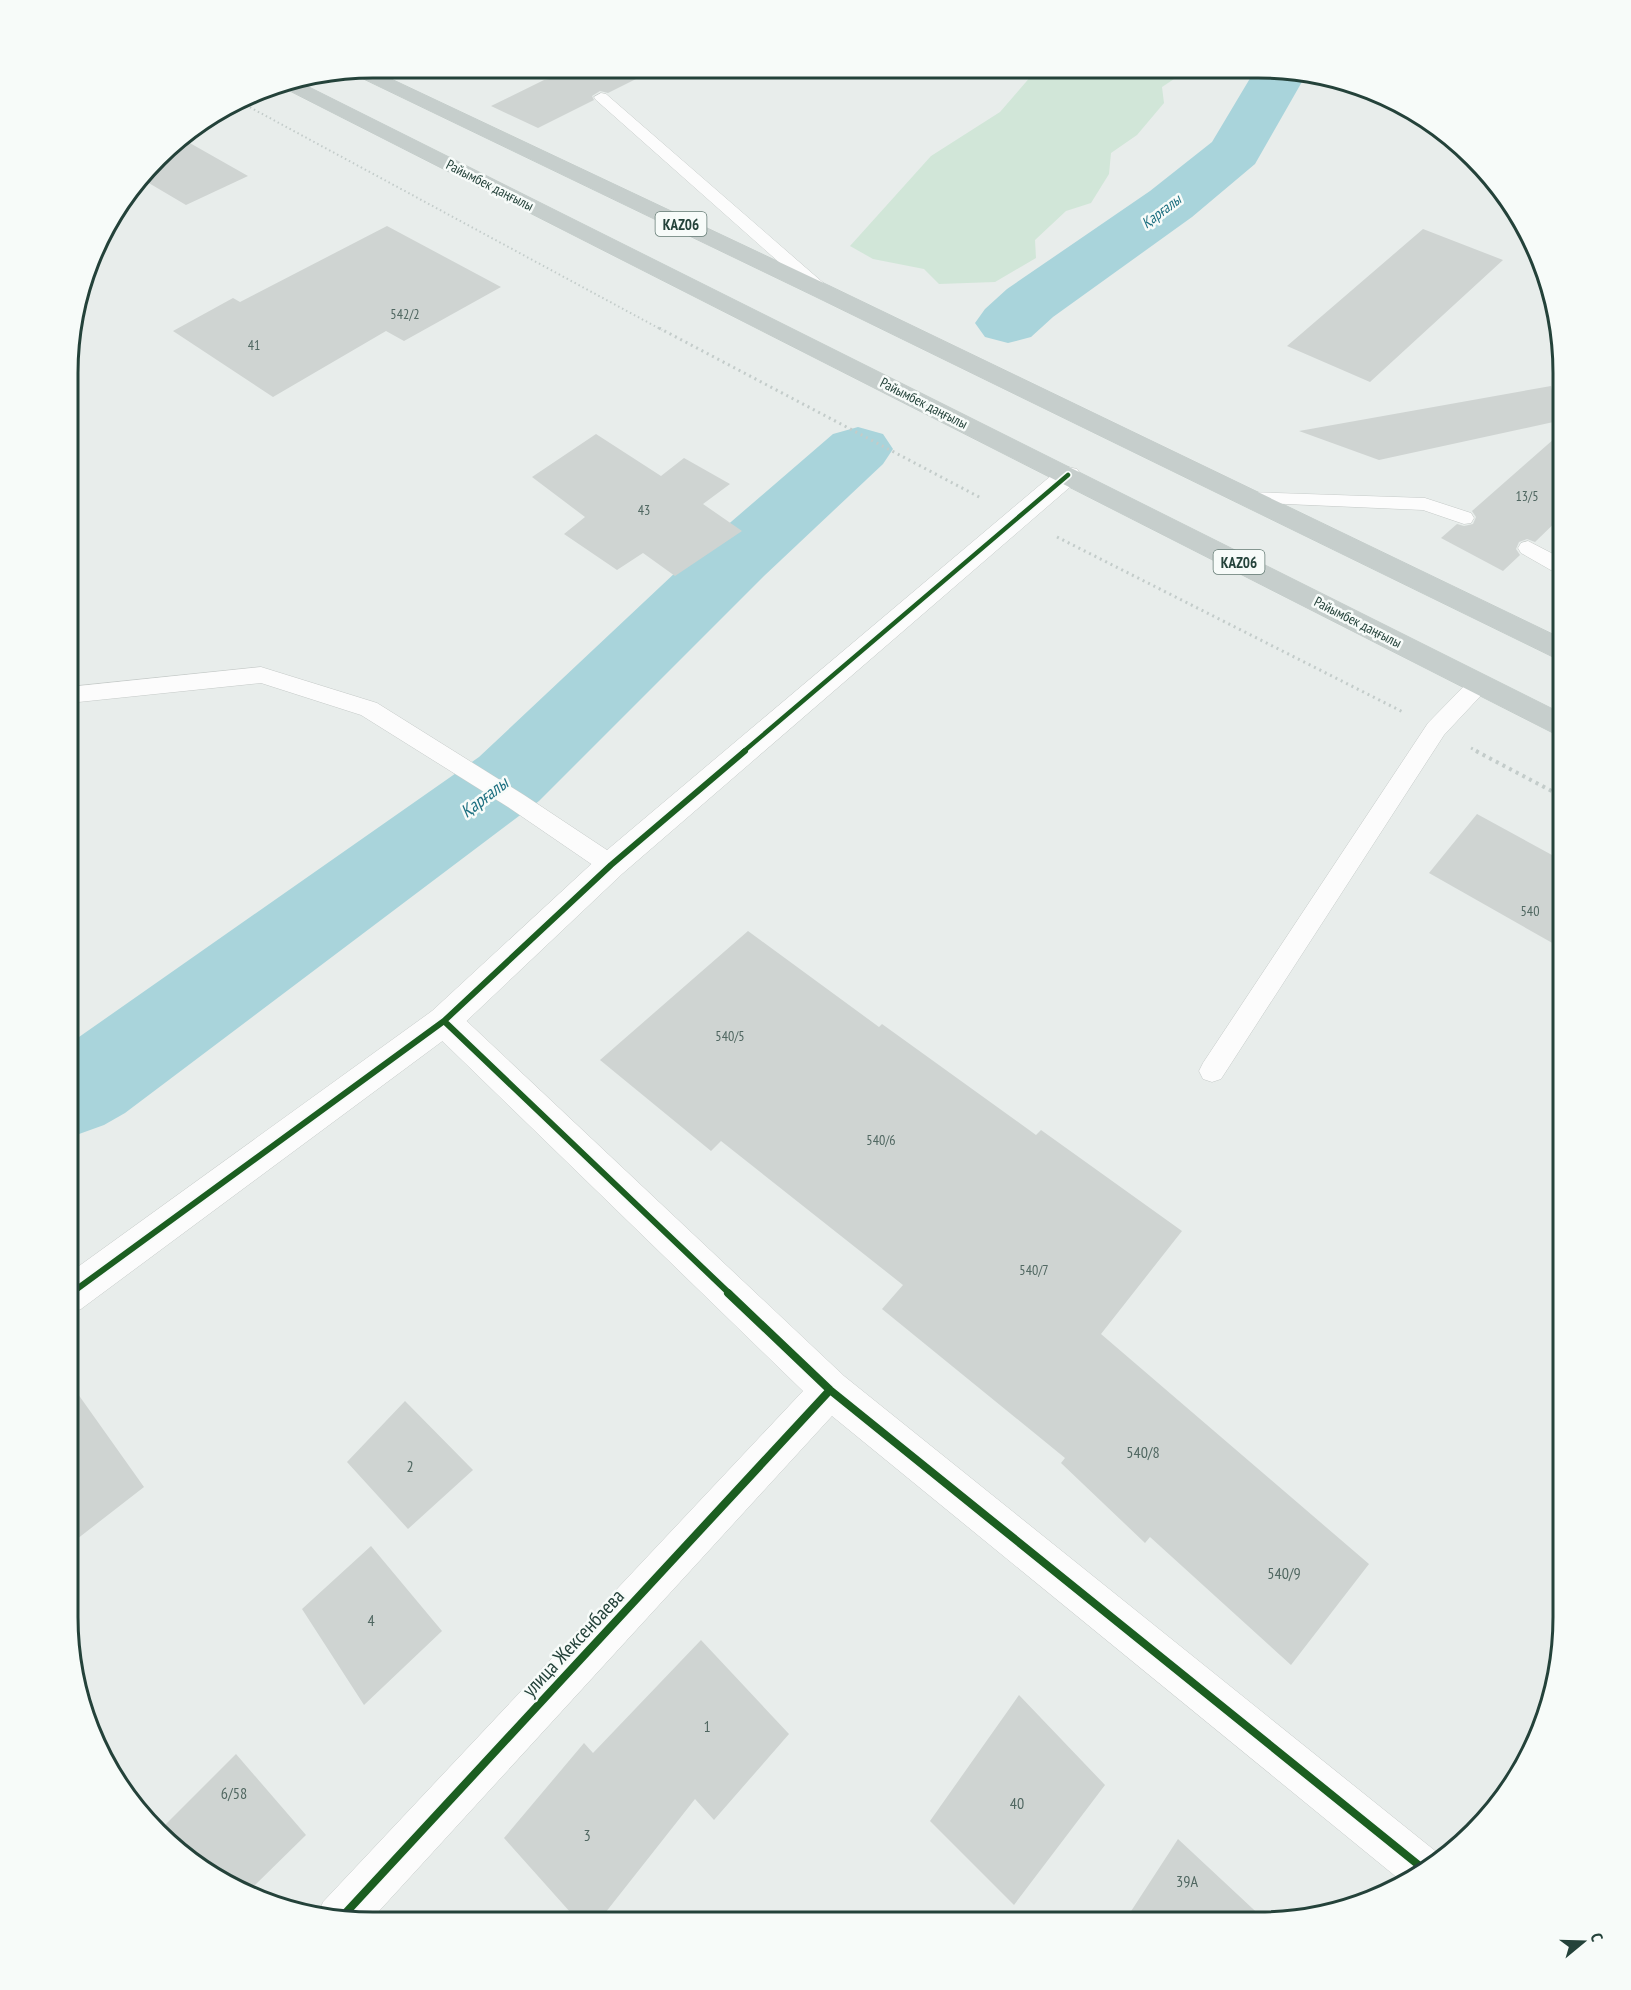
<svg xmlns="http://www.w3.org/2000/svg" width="1631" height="1990" font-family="'PT Sans Narrow',sans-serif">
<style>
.green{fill:#d1e6d8}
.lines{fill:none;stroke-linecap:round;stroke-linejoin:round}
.river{fill:#a9d4db;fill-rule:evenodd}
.building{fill:#cfd4d2}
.service-casing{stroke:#c5cac8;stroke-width:1}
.minor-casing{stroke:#c5cac8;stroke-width:1}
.tertiary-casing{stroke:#c5cac8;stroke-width:1}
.trunk-casing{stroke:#c3ccc9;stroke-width:1}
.path-far2{stroke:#c3ccca;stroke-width:2;stroke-dasharray:1.5 3;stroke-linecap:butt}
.path-far1{stroke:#c3ccca;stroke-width:3;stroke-dasharray:2 4;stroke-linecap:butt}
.path{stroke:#c3ccca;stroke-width:4;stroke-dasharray:3 4.5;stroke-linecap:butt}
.service{fill:#fcfcfc;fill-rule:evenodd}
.minor{fill:#fcfcfc;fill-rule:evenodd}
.tertiary{fill:#fcfcfc;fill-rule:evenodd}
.trunk{fill:#c6cecc;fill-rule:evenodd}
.cycleway-far2-casing{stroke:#f7fbf9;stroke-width:8}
.cycleway-far1-casing{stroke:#f7fbf9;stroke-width:10}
.cycleway-casing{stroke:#f7fbf9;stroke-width:11}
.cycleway-far2{stroke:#1b5e20;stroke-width:4.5}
.cycleway-far1{stroke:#1b5e20;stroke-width:6}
.cycleway{stroke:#1b5e20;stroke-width:8}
.labels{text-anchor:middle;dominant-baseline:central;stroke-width:5;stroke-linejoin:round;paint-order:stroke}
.far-street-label{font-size:14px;fill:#24423a;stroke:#f7fbf9}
.number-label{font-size:14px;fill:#506761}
.far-water-label{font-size:15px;font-style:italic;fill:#1c6f80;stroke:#f7fbf9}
.shield{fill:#f7fbf9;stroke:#637a73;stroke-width:1.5}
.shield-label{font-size:15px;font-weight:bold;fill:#24423a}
.near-number-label{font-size:16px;fill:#506761}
.water-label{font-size:18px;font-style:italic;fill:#1c6f80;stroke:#f7fbf9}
.near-street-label{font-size:20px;fill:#24423a;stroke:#f7fbf9}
.rim{fill:none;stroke:#24423a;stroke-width:3}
</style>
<rect width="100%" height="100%" fill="#e8edeb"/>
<path class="green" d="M1042 69 1234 70 1183 73 1162 87 1164 103 1137 135 1111 153 1109 174 1091 203 1066 211 1035 240 1036 258 995 282 939 284 924 269 873 259 850 246 931 156 1000 112 1032 75Z"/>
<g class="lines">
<path class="river" d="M1255 70H1298L1307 73 1255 164 1192 217 1053 317 1031 337 1008 343 985 337 975 323 985 309 1007 289 1150 191 1212 142Z
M858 427 883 434 893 449 883 464 764 576 539 801 125 1113 104 1125 68 1138 69 1044 479 757 710 540 833 434Z"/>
</g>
<path class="building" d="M568 68H658L608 93 600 91 592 96 594 100 538 128 491 106 544 80 561 77V72Z
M181 138 248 176 186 205 142 179 172 143Z
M387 226 501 287 404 341 386 331 273 397 173 331 233 298 240 302Z
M1423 229 1503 260 1370 382 1287 346Z
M1551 386 1558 421 1379 460 1299 431Z
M1563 431V515L1535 542 1527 539 1519 542 1516 549 1520 555 1503 571 1441 538 1457 524 1464 526 1473 524 1476 517 1472 511Z
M596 434 661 476 684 458 730 484 703 504 742 531 675 576 643 553 617 570 564 534 585 517 532 477Z
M1477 814 1563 861V949L1429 873Z
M748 931 879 1027 882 1024 1036 1135 1041 1130 1182 1231 1101 1334 1369 1564 1291 1665 1150 1537 1145 1543 1061 1463 1065 1458 882 1309 903 1285 721 1141 711 1151 600 1060Z
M68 1380 144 1487 68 1546Z
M405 1401 473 1470 408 1529 347 1462Z
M371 1546 442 1631 364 1705 302 1609Z
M701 1640 789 1734 714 1820 695 1799 598 1922H579L504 1838 584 1743 593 1753Z
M1019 1695 1105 1785 1014 1905 930 1821Z
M236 1754 306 1835 247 1893 204 1871 157 1833Z
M1178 1839 1267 1922H1124Z"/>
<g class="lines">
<defs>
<path id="service" d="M499 68H535L558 72 560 75C553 82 505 75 499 68Z
M601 93 606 94 828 287 831 291 828 295H816L596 100 594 97Z
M1246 492 1425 498 1471 513 1474 518 1471 523 1464 524 1423 510 1239 502 1236 498 1239 494Z
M1528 541 1563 559V575L1556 573 1521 553 1518 548 1521 543Z
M261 667 377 703 524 795 619 858 623 865 619 872 611 874 603 872 508 807 361 715 261 683 69 703V687Z
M1479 676 1487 679 1490 684 1487 689 1444 735 1221 1079 1212 1082 1203 1079 1199 1071 1203 1063 1428 723 1471 679Z"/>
<path id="minor" d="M444 1007 456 1011 844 1376 1444 1858 1405 1884 832 1416 369 1922H353L318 1915 323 1902 803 1391 432 1031 427 1021 432 1011Z"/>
<path id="tertiary" d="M1068 467 1077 469 1081 475 1077 481 622 874 456 1031 81 1309 68 1314V1274L432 1011 600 856 1059 469Z"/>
<path id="trunk" d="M368 68 830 286 1563 639V660L1553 657 814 296 349 72Z
M295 80 1563 714V736L1553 733 276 84Z"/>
</defs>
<use href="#service" class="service-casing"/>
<use href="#minor" class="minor-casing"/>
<use href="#tertiary" class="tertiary-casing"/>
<use href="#trunk" class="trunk-casing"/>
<path class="path-far2" d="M242 103 662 330"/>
<path class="path-far1" d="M659 328 981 498
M1057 537 1403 712
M1471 748 1479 752"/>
<path class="path" d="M1476 751 1563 797"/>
<use href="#service" class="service"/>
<use href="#minor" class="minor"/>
<use href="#tertiary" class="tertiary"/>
<use href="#trunk" class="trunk"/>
<defs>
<path id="cycleway-far2" d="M743 752 1068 475"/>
<path id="cycleway-far1" d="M444 1021 730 1294
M70 1294 444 1021 611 865 745 751"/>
<path id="cycleway" d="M728 1293 830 1390 1426 1871
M68 1296 72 1293
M340 1919 830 1390"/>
</defs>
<use href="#cycleway-far2" class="cycleway-far2-casing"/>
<use href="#cycleway-far1" class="cycleway-far1-casing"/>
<use href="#cycleway" class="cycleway-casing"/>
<use href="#cycleway-far2" class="cycleway-far2"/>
<use href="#cycleway-far1" class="cycleway-far1"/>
<use href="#cycleway" class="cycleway"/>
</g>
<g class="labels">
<g class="far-street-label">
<text transform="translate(490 185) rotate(27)">Райымбек даңғылы</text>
<text transform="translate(924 403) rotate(27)">Райымбек даңғылы</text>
<text transform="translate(1358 622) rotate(27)">Райымбек даңғылы</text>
</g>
<g class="number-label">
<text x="405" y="314">542/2</text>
<text x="254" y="345">41</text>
<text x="1527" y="496">13/5</text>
<text x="644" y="510">43</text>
<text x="1530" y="911">540</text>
<text x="730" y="1036">540/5</text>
<text x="881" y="1140">540/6</text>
<text x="1034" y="1270">540/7</text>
</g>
<g class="far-water-label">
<text transform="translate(1161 211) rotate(-37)">Қарғалы</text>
</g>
<g class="shield">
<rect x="655.5" y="212" width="51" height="24" rx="4.5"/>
<rect x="1213.5" y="550" width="51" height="24" rx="4.5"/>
</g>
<g class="shield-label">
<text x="681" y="224">KАZ06</text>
<text x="1239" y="562">KАZ06</text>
</g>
<g class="near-number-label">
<text x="1143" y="1452">540/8</text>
<text x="410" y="1466">2</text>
<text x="1284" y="1573">540/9</text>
<text x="371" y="1620">4</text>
<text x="707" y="1726">1</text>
<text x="234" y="1793">6/58</text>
<text x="1017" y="1803">40</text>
<text x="587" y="1835">3</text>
<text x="1187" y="1881">39А</text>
</g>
<g class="water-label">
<text transform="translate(484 797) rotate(-37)">Қарғалы</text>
</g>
<g class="near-street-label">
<text transform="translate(573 1643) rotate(-47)">улица Жексенбаева</text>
</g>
</g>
<path d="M0 0H1631V1990H0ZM373 78H1258A295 295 0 0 1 1553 373V1617A295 295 0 0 1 1258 1912H373A295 295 0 0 1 78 1617V373A295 295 0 0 1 373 78Z" fill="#f7fbf9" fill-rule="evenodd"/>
<path class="rim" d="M373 78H1258A295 295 0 0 1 1553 373V1617A295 295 0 0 1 1258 1912H373A295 295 0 0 1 78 1617V373A295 295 0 0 1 373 78Z"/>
<g transform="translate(1583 1942) rotate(71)" stroke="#f7fbf9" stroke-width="4.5" paint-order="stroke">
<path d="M0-4.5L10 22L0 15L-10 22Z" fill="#24423a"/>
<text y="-9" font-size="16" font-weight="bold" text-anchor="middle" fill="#24423a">С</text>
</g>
</svg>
